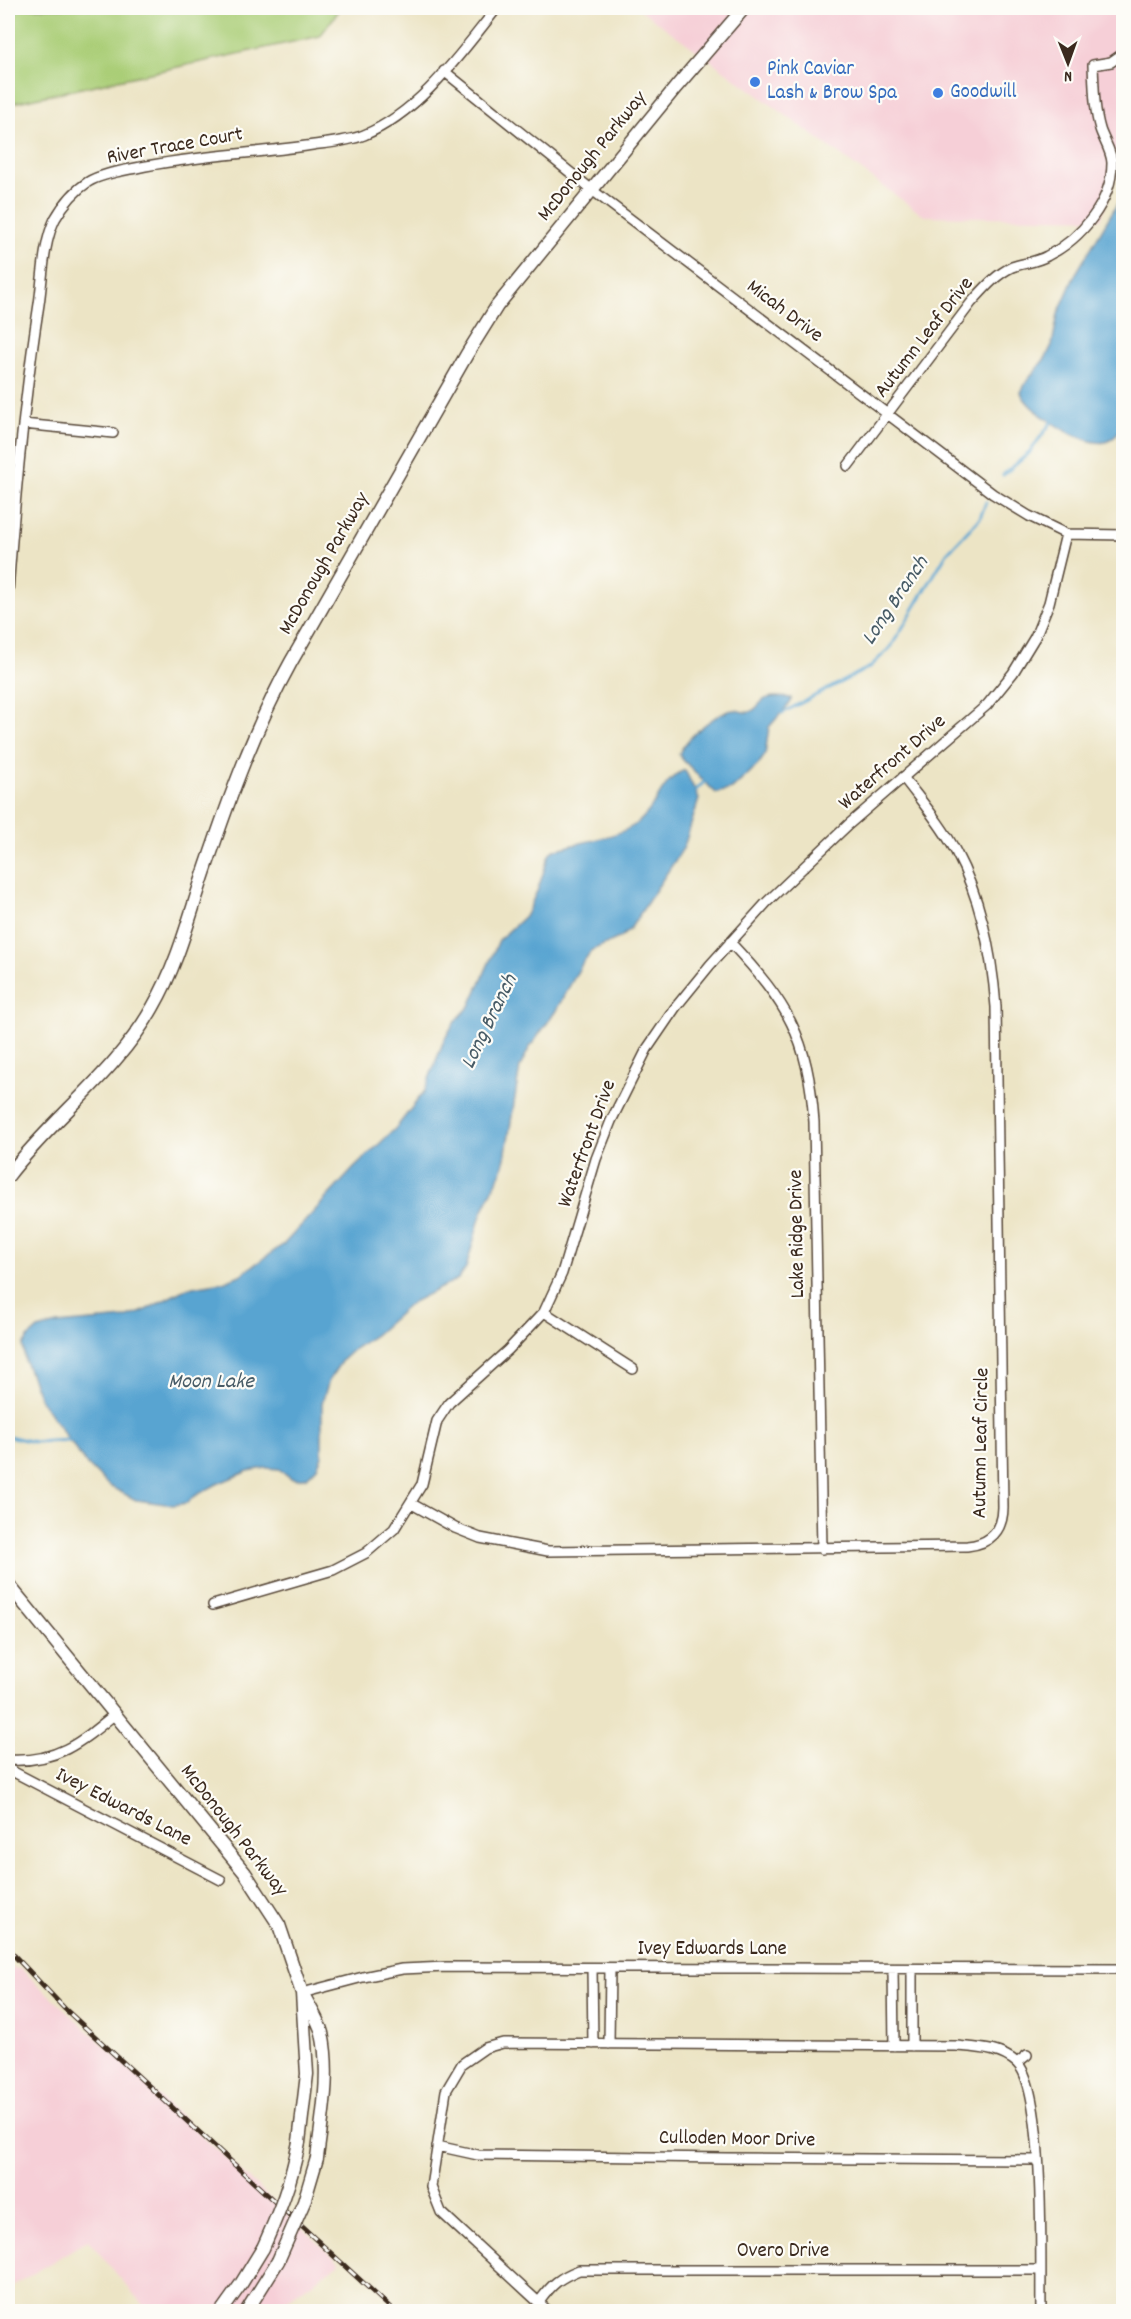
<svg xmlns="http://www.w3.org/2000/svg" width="1131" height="2319" font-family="Dekko,sans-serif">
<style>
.built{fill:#f6cfd7}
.green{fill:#aace77;stroke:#727c4a;stroke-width:1.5}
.water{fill:#59a4d1;stroke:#4a6778;stroke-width:1.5}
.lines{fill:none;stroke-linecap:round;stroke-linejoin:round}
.stream{stroke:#59a4d1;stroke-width:3}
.minor-casing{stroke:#564637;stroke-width:12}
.tertiary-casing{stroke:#564637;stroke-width:15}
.minor{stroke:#fff;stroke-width:9}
.tertiary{stroke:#fff;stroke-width:12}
.rail-casing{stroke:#3b2a1e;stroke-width:5}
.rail{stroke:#fdfcf7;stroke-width:3;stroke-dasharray:9;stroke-linecap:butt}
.tertiary-bridge-casing{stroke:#564637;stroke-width:15;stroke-linecap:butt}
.tertiary-bridge{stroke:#fff;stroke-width:12}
.shop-dot{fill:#3f7fe0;stroke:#fdfcf7;stroke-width:2}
.labels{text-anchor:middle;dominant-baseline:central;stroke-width:4.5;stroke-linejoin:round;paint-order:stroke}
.shop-label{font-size:21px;fill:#366cbe;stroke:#fdfcf7;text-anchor:start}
.street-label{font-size:21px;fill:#3b2a1e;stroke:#fdfcf7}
.water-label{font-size:22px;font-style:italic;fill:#475b66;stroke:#fdfcf7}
</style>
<rect width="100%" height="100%" fill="#fdfcf7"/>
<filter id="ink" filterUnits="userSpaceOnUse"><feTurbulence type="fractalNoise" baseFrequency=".0167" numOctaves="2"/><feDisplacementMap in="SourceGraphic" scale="12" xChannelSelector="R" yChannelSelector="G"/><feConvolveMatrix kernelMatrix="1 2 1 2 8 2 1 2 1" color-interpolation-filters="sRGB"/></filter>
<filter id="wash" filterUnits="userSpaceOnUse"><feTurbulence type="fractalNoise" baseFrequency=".008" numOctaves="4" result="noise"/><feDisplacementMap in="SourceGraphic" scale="24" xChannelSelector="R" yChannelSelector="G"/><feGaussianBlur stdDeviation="1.35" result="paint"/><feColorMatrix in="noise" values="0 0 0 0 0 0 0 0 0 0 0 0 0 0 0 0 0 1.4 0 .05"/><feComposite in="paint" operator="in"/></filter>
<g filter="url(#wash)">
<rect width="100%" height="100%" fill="#ece4c5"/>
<path class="built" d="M638 8H1123V155L1101 219 924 216Z
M8 1968 21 1969 340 2263 271 2311H148L88 2240 8 2289Z"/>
<path class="green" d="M8 8H341L320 36 8 104Z"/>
<path class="water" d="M1123 194V423C1119 431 1115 440 1105 442 1085 447 1026 411 1021 392L1027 381 1046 357 1052 345 1058 314 1075 275Z
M775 697 791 698V702L769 727 765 755 758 765 732 789 716 793 683 760 679 754C686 738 716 712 734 710 740 710 746 715 752 711 762 705 759 698 775 697Z
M685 770 699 799 684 847 630 929 621 937 592 950 583 962 555 1012 530 1047 520 1067 505 1158 501 1173 481 1214 466 1268 458 1279 411 1303 375 1335 355 1348 342 1360 329 1380 322 1403V1456L317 1467 307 1477 298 1479 291 1478 279 1469 266 1468 248 1471 217 1484 193 1497 187 1503 173 1505 136 1500 109 1486 84 1461 41 1401 25 1361 23 1346 28 1338 38 1329 58 1324 125 1318 142 1312 187 1288 223 1282 240 1275 284 1244 354 1168 396 1128 424 1092 444 1040 454 1023 470 1006 499 940 526 915 538 889 549 855 552 851C575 843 619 837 636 824 657 809 661 779 685 770Z"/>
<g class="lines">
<path class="stream" d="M8 19 19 8
M1003 475 1029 453 1053 420
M782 713 870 667 891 647 947 553 980 518 986 502
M694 792 706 780
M8 1436 34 1442 71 1440"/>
</g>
</g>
<g filter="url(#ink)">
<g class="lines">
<defs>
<path id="minor" d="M444 71 592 190 993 494 1029 516 1066 534 1124 535
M23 424 113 433
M848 466 971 303C983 290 995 275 1012 267 1023 263 1037 262 1047 256 1081 239 1112 202 1112 163 1112 152 1103 139 1100 129 1094 109 1094 86 1093 65L1111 62 1124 53
M8 592C15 496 24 399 39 304 43 277 43 244 55 219 63 205 74 191 88 182 101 174 121 171 136 168 192 156 250 154 306 146 325 143 347 142 364 135 421 111 460 54 497 8
M730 942C788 1004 808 1037 814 1122L822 1549
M544 1312 633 1369
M412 1504 455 1528 480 1538 548 1551 967 1546C990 1544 1003 1531 1003 1507L996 1007C992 954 981 899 956 852 942 825 921 801 903 777
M213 1605 333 1570 366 1553 394 1529 422 1484 437 1421 449 1403 508 1350 544 1312 562 1273 596 1159 611 1121 647 1049 675 1008 710 965 767 902 848 825 987 705 1013 673 1035 637 1049 603 1066 534
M8 1760C56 1763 80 1743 115 1714
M8 1769 221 1880
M592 1968 593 2044
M893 1969 894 2046
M302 1993 363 1977 402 1969 446 1967 1124 1969
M609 2044 610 1968
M912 2046V1969
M1017 2063 1027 2055
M437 2146 478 2155 727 2158 1038 2160
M539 2302C552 2284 559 2278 579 2270H1040
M549 2312 441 2212 431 2187 446 2091 462 2064 485 2048 503 2043 956 2046C978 2048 1000 2048 1017 2063 1046 2090 1040 2266 1041 2312"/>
<path id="tertiary" d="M8 1176C53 1117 116 1073 153 1007 178 964 190 914 206 867 230 796 255 727 291 662L467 354 497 306 676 87 744 8
M8 1584 245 1873 279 1925 302 1993 307 2074 299 2142
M304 1996C310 2008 319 2021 322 2033 331 2074 322 2117 317 2158
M221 2312 241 2284 263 2248
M246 2312 278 2261"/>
</defs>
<use href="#minor" class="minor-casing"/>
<use href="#tertiary" class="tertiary-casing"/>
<use href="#minor" class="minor"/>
<use href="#tertiary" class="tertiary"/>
<defs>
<path id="rail" d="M8 1949 65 2009 395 2312"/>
</defs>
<use href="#rail" class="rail-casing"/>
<use href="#rail" class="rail"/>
<defs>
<path id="tertiary-bridge" d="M263 2248C280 2210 291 2183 299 2142
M278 2261 304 2202 317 2158"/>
</defs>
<use href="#tertiary-bridge" class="tertiary-bridge-casing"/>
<use href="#tertiary-bridge" class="tertiary-bridge"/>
</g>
</g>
<g class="shop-dot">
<circle cx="755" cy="82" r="6"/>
<circle cx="938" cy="93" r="6"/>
</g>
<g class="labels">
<g class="shop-label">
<text x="767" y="70">Pink Caviar<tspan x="767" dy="24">Lash &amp; Brow Spa</tspan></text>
<text x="950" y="93">Goodwill</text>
</g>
<g class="street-label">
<text transform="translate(175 147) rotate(-10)">River Trace Court</text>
<text transform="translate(593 157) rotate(-51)">McDonough Parkway</text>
<text transform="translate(784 312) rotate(37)">Micah Drive</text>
<text transform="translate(925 338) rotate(-52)">Autumn Leaf Drive</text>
<text transform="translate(325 564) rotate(-60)">McDonough Parkway</text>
<text transform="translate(893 763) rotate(-41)">Waterfront Drive</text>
<text transform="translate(588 1144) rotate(-70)">Waterfront Drive</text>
<text transform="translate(798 1234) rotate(-91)">Lake Ridge Drive</text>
<text transform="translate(982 1443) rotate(-89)">Autumn Leaf Circle</text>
<text transform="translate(123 1808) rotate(27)">Ivey Edwards Lane</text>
<text transform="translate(233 1831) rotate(52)">McDonough Parkway</text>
<text x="712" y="1950">Ivey Edwards Lane</text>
<text transform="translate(737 2140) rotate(1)">Culloden Moor Drive</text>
<text x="783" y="2252">Overo Drive</text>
</g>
<g class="water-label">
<text transform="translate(896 601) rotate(-56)">Long Branch</text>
<text transform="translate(490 1022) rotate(-64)">Long Branch</text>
<text x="211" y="1382">Moon Lake</text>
</g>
</g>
<rect width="1131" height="2319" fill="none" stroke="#fdfcf7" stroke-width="30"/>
<g transform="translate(1068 63) rotate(179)" stroke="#fdfcf7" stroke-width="4.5" paint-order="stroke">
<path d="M0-4.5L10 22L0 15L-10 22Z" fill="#3b2a1e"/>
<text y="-9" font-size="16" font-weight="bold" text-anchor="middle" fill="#3b2a1e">N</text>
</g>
</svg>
